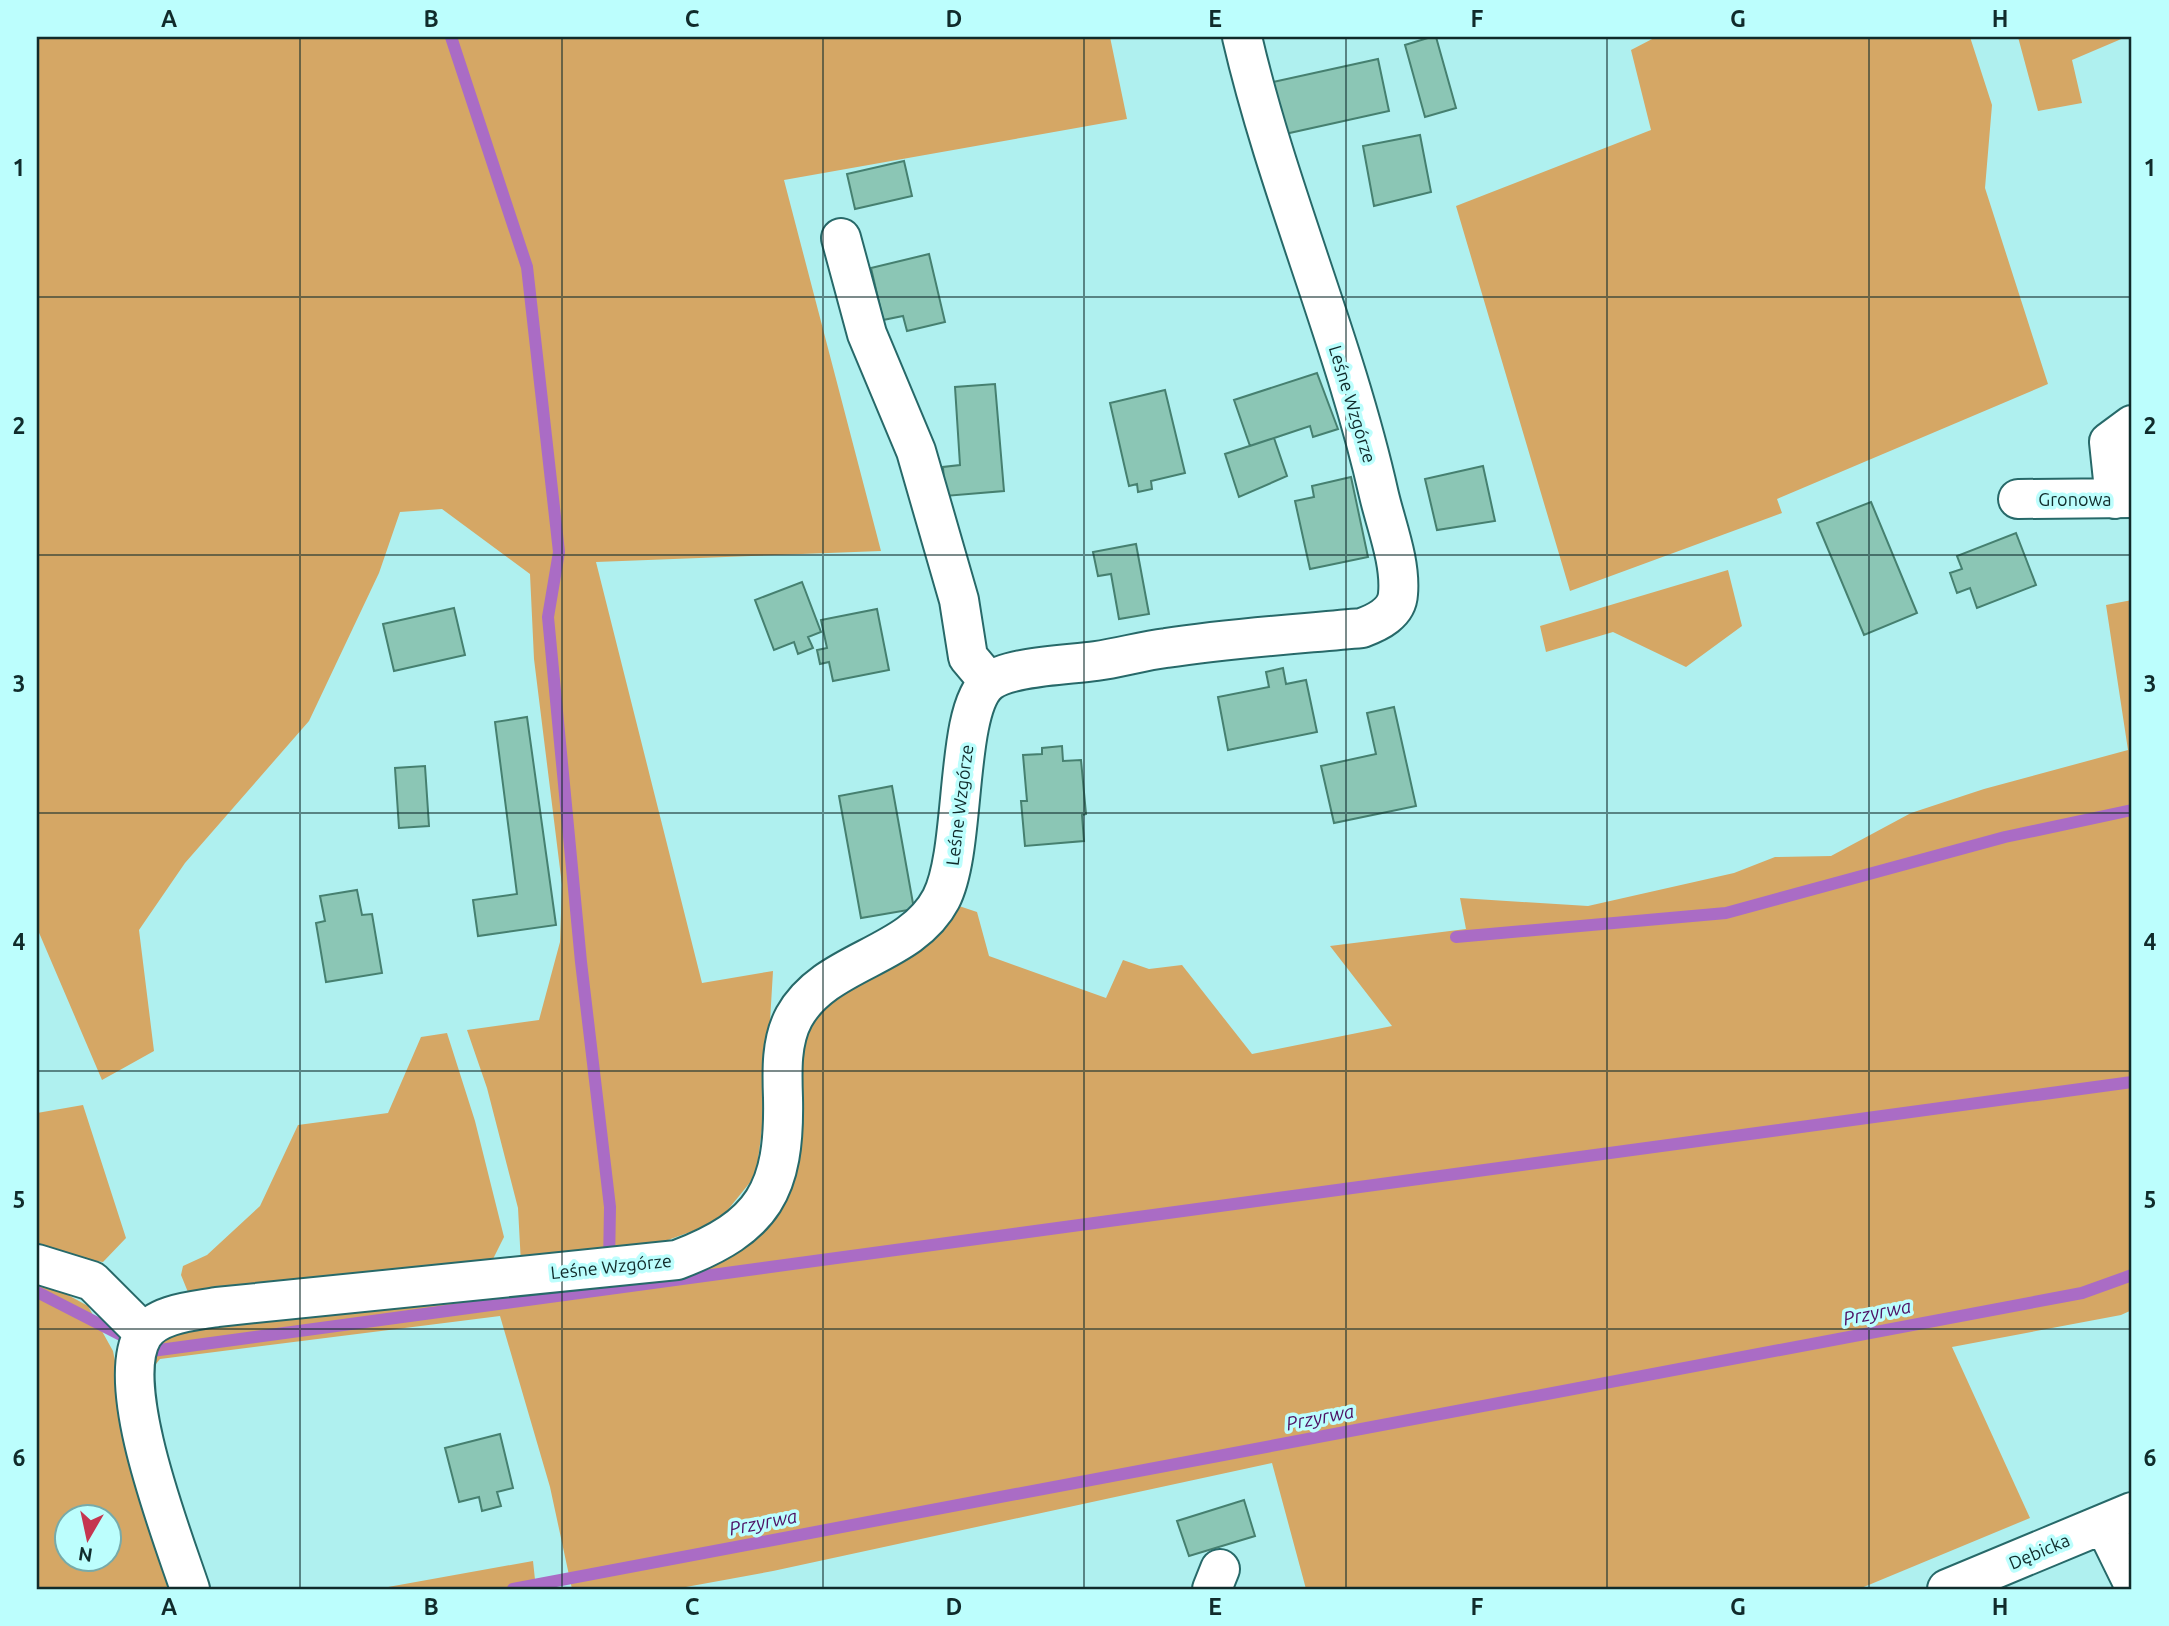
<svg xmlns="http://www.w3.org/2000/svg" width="2169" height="1626" font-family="Ubuntu,sans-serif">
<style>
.green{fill:#d5a765;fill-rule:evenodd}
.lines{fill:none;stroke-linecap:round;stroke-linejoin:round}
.stream{stroke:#aa6cc5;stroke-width:12}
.building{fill:#8bc6b5;stroke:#468070;stroke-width:2}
.minor-casing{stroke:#276969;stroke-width:42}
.minor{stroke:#fff;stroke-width:38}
.grid{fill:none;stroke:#102b2b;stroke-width:2;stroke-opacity:0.55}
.labels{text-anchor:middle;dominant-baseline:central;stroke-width:7;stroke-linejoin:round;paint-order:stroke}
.street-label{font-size:18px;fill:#102b2b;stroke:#bcfefd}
.water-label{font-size:19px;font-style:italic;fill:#4d1063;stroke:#bcfefd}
.neatline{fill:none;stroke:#102b2b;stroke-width:2.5}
.grid-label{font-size:23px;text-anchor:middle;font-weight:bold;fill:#102b2b}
</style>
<rect width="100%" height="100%" fill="#aff0ef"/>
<path class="green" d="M37 37H1110L1127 119 784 180 881 551 596 562 702 983 773 971 765 1106 756 1175 718 1222 618 1258 521 1264 518 1208 487 1088 467 1030 539 1020 560 942 562 885 534 659 530 574 442 509 400 512 379 573 309 721 185 863 139 930 154 1051 102 1080 37 928Z
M1656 37H1970L1992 105 1985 188 2048 384 1777 499 1782 513 1570 591 1456 206 1651 130 1631 50Z
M2018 37H2126L2072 60 2082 103 2038 111Z
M1728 570 1742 626 1686 667 1613 632 1546 652 1540 626Z
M2132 600V1310L2121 1315 1952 1347 2030 1518 1859 1589H1306L1272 1463 773 1571 675 1589H572L550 1487 500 1316 160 1359 151 1370 144 1363 169 1330 737 1250 798 1033 823 995 956 905 977 912 989 956 1106 998 1123 960 1149 969 1182 965 1252 1054 1392 1026 1330 946 1466 929 1460 898 1588 906 1734 873 1775 857 1831 856 1911 813 1984 789 2128 750 2106 605Z
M447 1033 475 1121 504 1237 488 1269 192 1302 181 1275 183 1266 207 1255 260 1206 298 1125 388 1113 421 1037Z
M83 1105 126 1238 103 1262 56 1255 37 1248V1113Z
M37 1278 88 1306 113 1351 139 1483 173 1589H37ZM66 1518H108V1560H66Z
M533 1561 536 1589 388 1587Z"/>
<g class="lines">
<path class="stream" d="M451 37 527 267 559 552 548 617 581 962 610 1207 609 1264
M1456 937 1726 913 2005 837 2132 810
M37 1292 152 1351 2132 1082
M513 1589 2082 1293 2132 1275"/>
</g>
<path class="building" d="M1431 37H1436L1456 108 1425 117 1405 45Z
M1378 59 1389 111 1285 134 1273 82Z
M1420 135 1431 192 1374 206 1363 146Z
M904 161 912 196 855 209 847 174Z
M929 254 945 322 907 331 903 316 883 320 871 268Z
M1317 373 1338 429 1313 437 1310 426 1250 446 1234 400Z
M995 384 1004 491 945 496 943 467 960 465 955 387Z
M1165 390 1185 473 1151 481 1152 489 1138 492 1137 484 1129 486 1110 403Z
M1274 438 1287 476 1239 497 1225 454Z
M1483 466 1495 521 1437 530 1425 479Z
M1351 477 1368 557 1310 569 1295 501 1314 497 1312 486Z
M1871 502 1917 613 1864 635 1817 523Z
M2016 533 2036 585 1977 608 1970 588 1957 593 1950 573 1962 569 1957 556Z
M1136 544 1149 614 1119 619 1111 574 1098 576 1093 552Z
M802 582 821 632 808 637 813 648 798 654 794 642 774 650 755 600Z
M454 608 465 655 394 671 383 624Z
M877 609 889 670 833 681 829 662 820 664 817 650 827 648 821 620Z
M1283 668 1286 684 1306 680 1317 732 1228 750 1218 697 1269 687 1266 672Z
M1394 707 1416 806 1334 823 1321 766 1376 754 1367 713Z
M527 717 556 925 478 936 473 900 517 894 495 722Z
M1062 746 1063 761 1081 760 1086 814 1082 815 1084 841 1025 846 1021 801H1027L1023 755 1042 754V748Z
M425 766 429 826 399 828 395 768Z
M892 786 914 909 861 918 839 796Z
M357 890 362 915 372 914 382 973 326 982 316 923 325 921 320 896Z
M500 1434 513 1488 497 1492 501 1506 482 1511 479 1497 459 1502 445 1448Z
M1244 1500 1255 1536 1189 1556 1177 1521Z"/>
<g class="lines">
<defs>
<path id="minor" d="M841 238 867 334 916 451 959 600 968 657 989 682
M2018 499 2132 498
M2115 499 2109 442 2132 425
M37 1264 92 1281 144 1333
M2104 1524 2132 1581
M190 1589C172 1535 113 1385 143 1335 157 1313 195 1311 217 1307L677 1260C764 1227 785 1190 783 1098 782 1071 781 1041 794 1017 826 959 910 958 941 899 967 849 954 710 989 682 1009 666 1069 665 1096 661 1119 658 1142 651 1166 648 1231 638 1297 634 1362 628 1378 622 1397 613 1398 594 1401 562 1386 525 1379 495 1344 339 1278 192 1242 37
M1212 1589 1220 1569
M1947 1589 2132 1512"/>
</defs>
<use href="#minor" class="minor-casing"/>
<use href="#minor" class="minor"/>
</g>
<path class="grid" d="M300 37V1589M562 37V1589M823 37V1589M1084 37V1589M1346 37V1589M1607 37V1589M1869 37V1589M37 297H2132M37 555H2132M37 813H2132M37 1071H2132M37 1329H2132"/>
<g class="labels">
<g class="street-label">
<text transform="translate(1353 404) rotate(73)">Leśne Wzgórze</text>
<text x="2075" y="499">Gronowa</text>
<text transform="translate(959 805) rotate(-83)">Leśne Wzgórze</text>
<text transform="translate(611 1266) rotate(-6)">Leśne Wzgórze</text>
<text transform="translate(2039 1551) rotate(-23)">Dębicka</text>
</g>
<g class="water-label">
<text transform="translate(1877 1312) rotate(-11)">Przyrwa</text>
<text transform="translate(1320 1417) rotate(-11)">Przyrwa</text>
<text transform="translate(763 1522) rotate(-11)">Przyrwa</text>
</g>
</g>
<rect width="2169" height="1626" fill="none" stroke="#bcfefd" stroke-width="77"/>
<g transform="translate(88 1538) rotate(189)"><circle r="33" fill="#bcfefd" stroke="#77aaa9" stroke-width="2"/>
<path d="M0-5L12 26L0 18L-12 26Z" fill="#c53550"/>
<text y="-10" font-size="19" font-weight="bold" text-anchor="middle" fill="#102b2b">N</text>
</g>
<rect x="38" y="38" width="2092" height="1550" class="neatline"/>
<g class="grid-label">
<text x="169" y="27">A</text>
<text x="431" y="27">B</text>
<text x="692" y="27">C</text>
<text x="954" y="27">D</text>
<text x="1215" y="27">E</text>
<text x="1477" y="27">F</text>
<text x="1738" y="27">G</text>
<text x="2000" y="27">H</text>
<text x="19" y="176">1</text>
<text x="2150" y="176">1</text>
<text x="19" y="434">2</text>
<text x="2150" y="434">2</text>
<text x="19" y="692">3</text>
<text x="2150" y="692">3</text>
<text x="19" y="950">4</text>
<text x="2150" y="950">4</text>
<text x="19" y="1208">5</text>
<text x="2150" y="1208">5</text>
<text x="19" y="1466">6</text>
<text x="2150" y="1466">6</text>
<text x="169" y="1615">A</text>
<text x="431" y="1615">B</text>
<text x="692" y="1615">C</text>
<text x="954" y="1615">D</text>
<text x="1215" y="1615">E</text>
<text x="1477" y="1615">F</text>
<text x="1738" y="1615">G</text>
<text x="2000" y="1615">H</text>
</g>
</svg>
